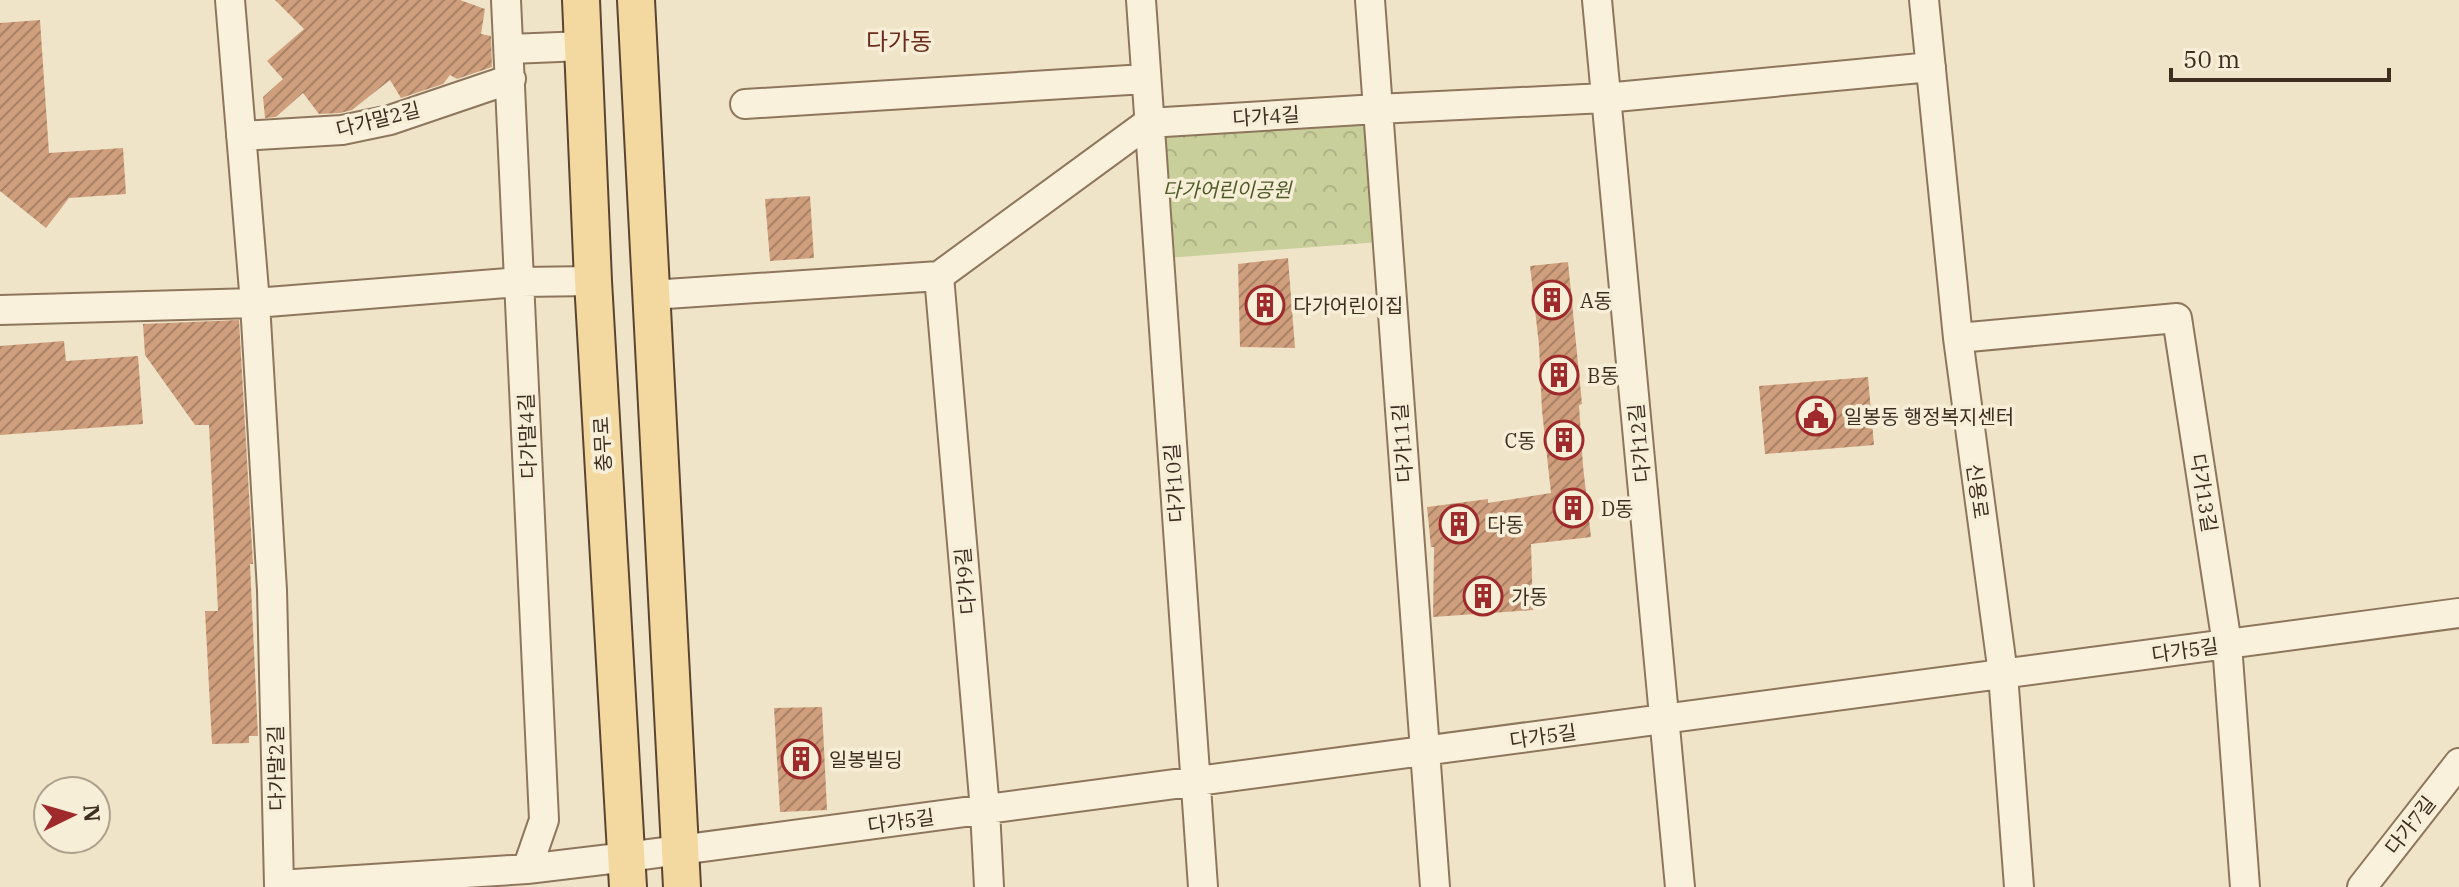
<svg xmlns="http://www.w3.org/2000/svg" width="2459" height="887" font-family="'IBM Plex Serif','Noto Sans KR',serif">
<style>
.park{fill:url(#park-crowns)}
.building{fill:url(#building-hatch)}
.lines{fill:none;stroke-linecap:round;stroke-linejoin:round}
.minor-casing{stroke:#8d765c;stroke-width:32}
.major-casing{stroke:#5b4430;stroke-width:40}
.minor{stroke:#faf1dc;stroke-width:28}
.major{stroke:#f3d9a0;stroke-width:36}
.labels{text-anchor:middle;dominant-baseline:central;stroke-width:7;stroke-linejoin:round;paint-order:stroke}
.street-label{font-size:20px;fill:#3d2e20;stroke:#f7eed8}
.park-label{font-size:20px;font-style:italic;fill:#4d5a26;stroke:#f7eed8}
.poi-label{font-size:20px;fill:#3d2e20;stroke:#f7eed8;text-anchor:start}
.quarter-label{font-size:24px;fill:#6b2e1e;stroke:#f7eed8}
</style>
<defs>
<pattern id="park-crowns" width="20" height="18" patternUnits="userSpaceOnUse" patternTransform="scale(2)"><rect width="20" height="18" fill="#c9cf9b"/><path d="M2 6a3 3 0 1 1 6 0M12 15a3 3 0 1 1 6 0" fill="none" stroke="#aeb285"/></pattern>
<pattern id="building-hatch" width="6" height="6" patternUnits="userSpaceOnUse" patternTransform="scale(2)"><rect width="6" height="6" fill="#cf9f7d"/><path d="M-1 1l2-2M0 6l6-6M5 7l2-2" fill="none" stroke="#a98266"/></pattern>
</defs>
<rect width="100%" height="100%" fill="#f0e4c8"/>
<path class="park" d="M1353 118 1371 133 1380 242 1167 258 1157 147 1173 127Z"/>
<path class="building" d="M275 0H460L485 9 481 34 491 36 492 67 457 79 450 75 443 84 401 98 390 80 352 110 340 113 319 114 303 93 276 117 265 118 263 97 283 79 267 61 304 29Z
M40 20 49 153 123 148 126 194 69 198 46 228 0 191V23Z
M810 196 814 258 770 261 765 199Z
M1288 258 1295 348 1240 347 1238 264Z
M1568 262 1582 404 1579 405 1583 466 1591 537 1531 544 1533 610 1433 617 1434 547H1431L1427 507 1488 499V503L1551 493 1542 411 1539 345 1530 266Z
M239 320 253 564H250L258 736H249V743L212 744 205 611H218L209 425H195L145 355 143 324Z
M64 341 66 361 138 356 143 424 0 435V346Z
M1868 377 1874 445 1765 454 1759 386Z
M822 707 827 810 780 812 774 708Z"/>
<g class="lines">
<defs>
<path id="minor" d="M230 0 255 303 272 590 279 885 527 869 627 857 2459 613
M506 0 544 820 527 869
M1141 0 1203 887
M1370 0 1435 887
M1597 0 1680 887
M1924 0 1958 338 2003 674 2019 887
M510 49 584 46
M745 104 1145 79
M241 136 342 130 390 120 511 79
M939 276 985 810 989 887
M651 295 939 276 1148 123 1377 109 1605 98 1931 67
M0 310 255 303 520 282 593 281
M1958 338 2177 318 2227 644 2245 887
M2362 887 2459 763"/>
<path id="major" d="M581 0 593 281 628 887
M636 0 682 887"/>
</defs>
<use href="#minor" class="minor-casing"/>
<use href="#major" class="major-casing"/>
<use href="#minor" class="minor"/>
<use href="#major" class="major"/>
</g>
<defs>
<symbol id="building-ring" viewBox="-11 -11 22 22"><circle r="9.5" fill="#f7eed8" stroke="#9e2a2b" stroke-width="1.5"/><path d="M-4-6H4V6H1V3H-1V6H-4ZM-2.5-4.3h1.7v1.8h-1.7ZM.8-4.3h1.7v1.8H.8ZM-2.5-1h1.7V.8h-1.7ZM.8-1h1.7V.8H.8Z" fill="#9e2a2b"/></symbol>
<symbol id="civic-ring" viewBox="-11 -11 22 22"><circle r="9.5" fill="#f7eed8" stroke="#9e2a2b" stroke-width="1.5"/><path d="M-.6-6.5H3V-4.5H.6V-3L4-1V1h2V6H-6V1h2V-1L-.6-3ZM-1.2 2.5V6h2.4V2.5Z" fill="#9e2a2b"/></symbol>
</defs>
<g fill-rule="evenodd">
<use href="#building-ring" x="1530" y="278" width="44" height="44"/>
<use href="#building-ring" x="1243" y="283" width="44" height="44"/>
<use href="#building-ring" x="1537" y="353" width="44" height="44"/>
<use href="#civic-ring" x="1794" y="394" width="44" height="44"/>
<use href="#building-ring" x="1542" y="418" width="44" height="44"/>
<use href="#building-ring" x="1551" y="486" width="44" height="44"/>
<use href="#building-ring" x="1437" y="502" width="44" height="44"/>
<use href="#building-ring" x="1461" y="574" width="44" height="44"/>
<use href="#building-ring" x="779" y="737" width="44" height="44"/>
</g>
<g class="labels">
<g class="street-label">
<text transform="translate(1266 116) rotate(-4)">다가4길</text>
<text transform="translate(378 119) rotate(-14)">다가말2길</text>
<text transform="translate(527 436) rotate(-92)">다가말4길</text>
<text transform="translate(1402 443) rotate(-94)">다가11길</text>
<text transform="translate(1639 443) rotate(-95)">다가12길</text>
<text transform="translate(602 444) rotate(-93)">충무로</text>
<text transform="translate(1174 483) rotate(-94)">다가10길</text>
<text transform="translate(1978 491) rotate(82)">신용로</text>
<text transform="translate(2204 493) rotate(81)">다가13길</text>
<text transform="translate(965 581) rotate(-95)">다가9길</text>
<text transform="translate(2185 650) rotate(-8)">다가5길</text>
<text transform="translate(1543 736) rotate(-8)">다가5길</text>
<text transform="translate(276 768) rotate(-91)">다가말2길</text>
<text transform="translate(901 821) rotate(-8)">다가5길</text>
<text transform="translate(2410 825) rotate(-52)">다가7길</text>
</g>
<g class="park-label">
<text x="1227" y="189">다가어린이공원</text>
</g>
<g class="poi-label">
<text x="1580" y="300">A동</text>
<text x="1293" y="305">다가어린이집</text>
<text x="1587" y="375">B동</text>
<text x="1844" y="416">일봉동 행정복지센터</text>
<text x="1536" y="440" text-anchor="end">C동</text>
<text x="1601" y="508">D동</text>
<text x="1487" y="524">다동</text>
<text x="1511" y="596">가동</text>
<text x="829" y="759">일봉빌딩</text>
</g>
<g class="quarter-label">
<text x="899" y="41">다가동</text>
</g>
</g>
<g transform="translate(72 815) rotate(85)"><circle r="38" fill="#f7eed8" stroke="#ada18e" stroke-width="2"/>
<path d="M0-6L14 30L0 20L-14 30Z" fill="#9e2a2b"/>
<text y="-12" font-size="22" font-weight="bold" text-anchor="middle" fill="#3d2e20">N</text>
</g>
<path d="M2171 68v12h218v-12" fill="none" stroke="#3d2e20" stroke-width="4"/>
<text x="2183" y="68" font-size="24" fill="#3d2e20" stroke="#f7eed8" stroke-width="6" paint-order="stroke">50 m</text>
</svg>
